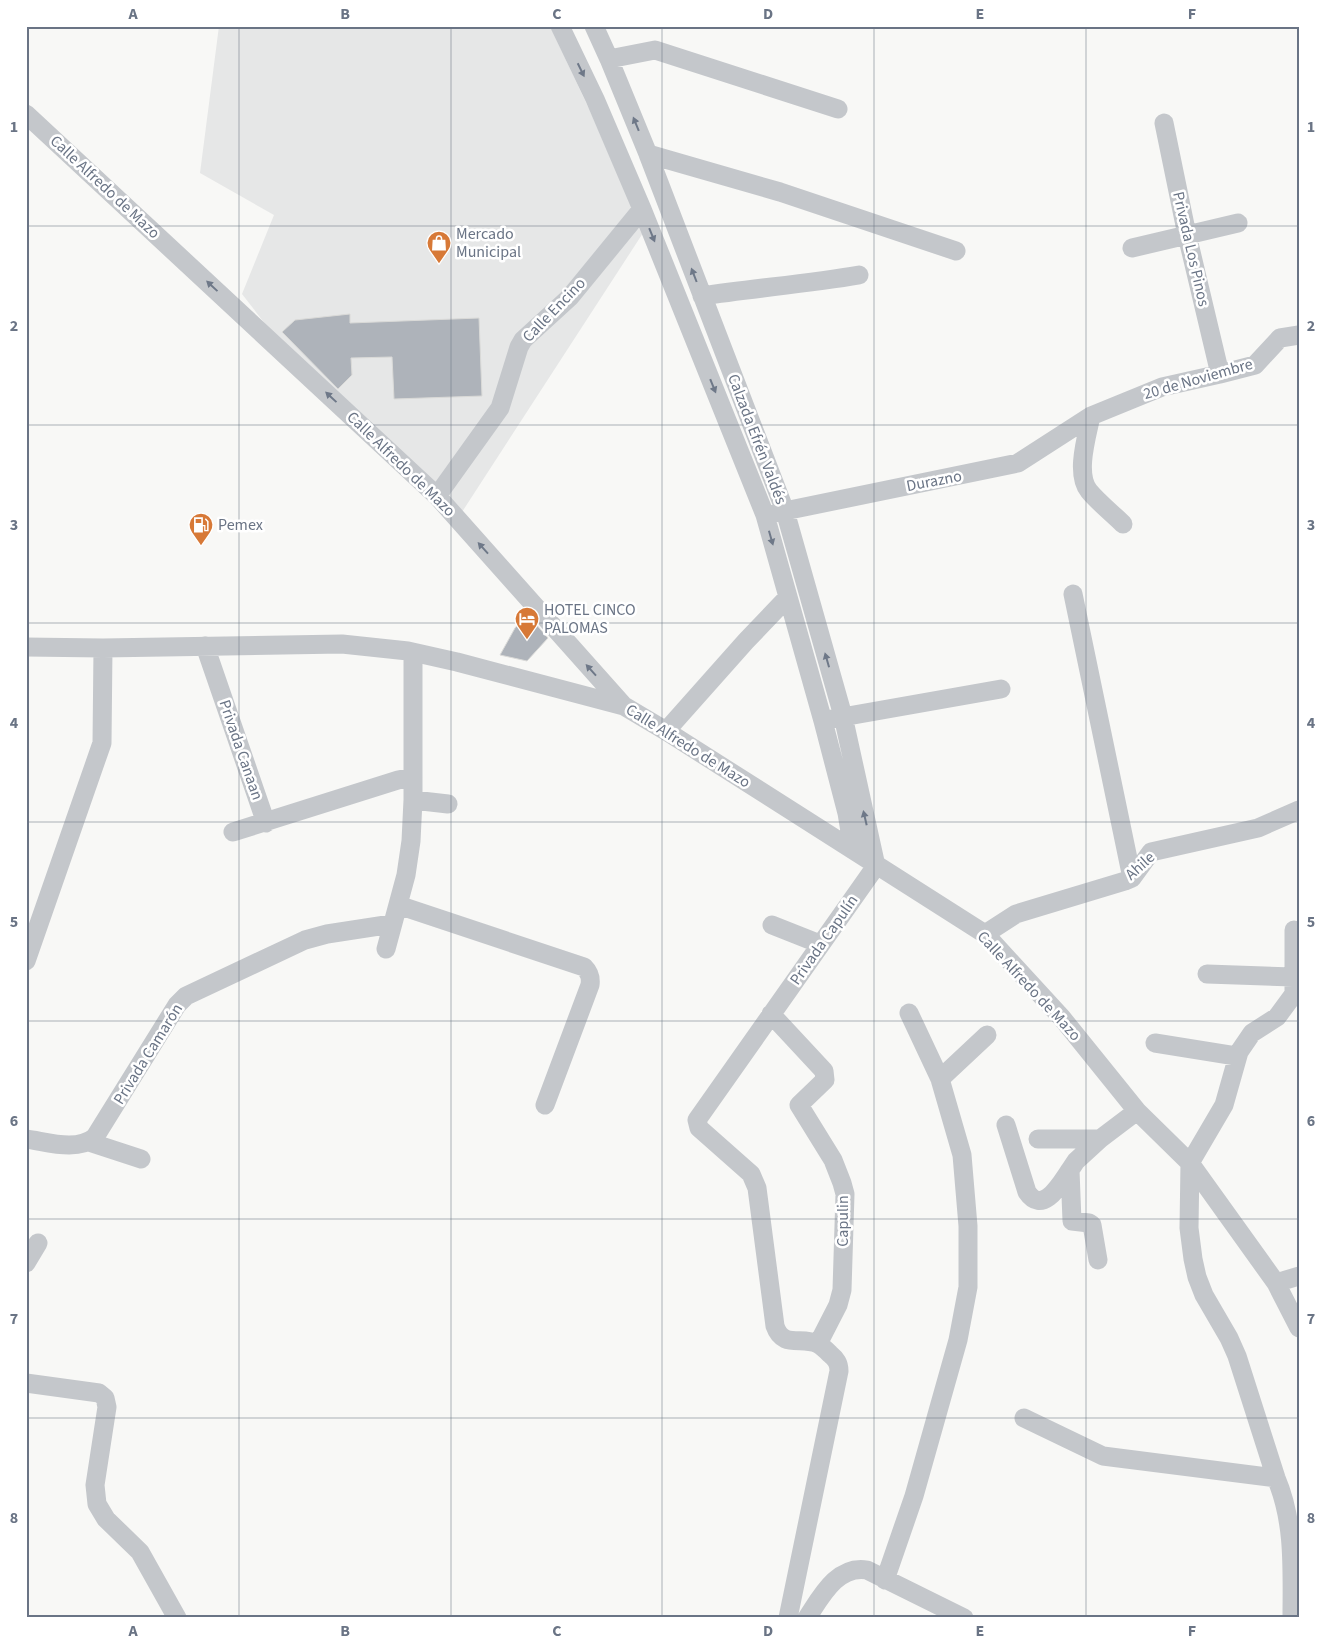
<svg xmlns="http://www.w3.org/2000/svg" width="1325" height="1644" font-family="'Source Sans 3',sans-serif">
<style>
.built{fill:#e6e7e7}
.building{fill:#aeb3ba;stroke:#dadad8}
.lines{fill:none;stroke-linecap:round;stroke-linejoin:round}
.street{stroke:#c4c7cb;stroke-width:19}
.oneway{fill:#6e7888}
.grid{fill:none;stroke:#6a7485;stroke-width:1;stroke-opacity:0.55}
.labels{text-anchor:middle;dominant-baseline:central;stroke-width:5;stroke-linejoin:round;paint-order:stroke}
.street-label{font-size:16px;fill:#6a7485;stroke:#fff}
.poi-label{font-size:16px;fill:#6a7485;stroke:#fff;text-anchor:start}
.neatline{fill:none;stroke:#6a7485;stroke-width:2}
.grid-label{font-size:16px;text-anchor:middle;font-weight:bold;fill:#6a7485}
</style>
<rect width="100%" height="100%" fill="#f8f8f6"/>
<path class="built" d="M219 26H550L590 111 643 233 462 512 273 334 242 294 274 215 200 173Z"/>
<path class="building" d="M350 314V323L479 318 482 396 394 399 392 357 351 358 352 375 338 389 282 332 295 320Z
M527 614 548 638 527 661 500 655 515 628Z"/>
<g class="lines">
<path class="street" d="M560 26 595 99 642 209 765 515 823 721 847 813 853 850
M594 26 609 59 648 154 785 511 843 716 876 866
M609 59 655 50 838 109
M26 114 437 496 624 706 666 731 985 934 1062 1018 1137 1111 1190 1163 1276 1283 1299 1328
M1164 123 1187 235 1220 374
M648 154 780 192 956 251
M1132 248 1238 223
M702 296C754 288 807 284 859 275
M1091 416C1087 436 1075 474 1089 491 1099 503 1112 513 1123 524
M437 496 500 408 519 347 523 340 570 297 642 209
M775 513 1018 463 1091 416 1162 387 1220 374 1255 365 1280 338 1299 335
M1073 594 1132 878
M205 646 266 823
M26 647 103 648 342 644 408 651 457 662 624 706
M831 719 1001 689
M666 731 746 641 788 597
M413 800 448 804
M233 832 398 780 413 777
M398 905 584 967C590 973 591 978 590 985L545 1105
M772 925 820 944
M985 934 1016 914 1125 881 1132 878 1151 852 1258 828 1299 810
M386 949 406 875 411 841 413 800V652
M26 961 102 743 103 648
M1207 974 1293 977
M771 1014 824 1071 825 1080 799 1105 833 1160 842 1183 845 1194 842 1290 838 1305 818 1344
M1155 1043 1236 1056
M940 1079 987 1035
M1006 1125 1027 1192C1043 1216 1061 1183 1070 1170
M26 1139C48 1142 77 1152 95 1137L177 1005 186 996 305 940 327 934 392 924
M1038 1139H1100L1137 1111
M89 1142 141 1159
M1098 1260 1092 1225 1089 1223 1072 1221 1070 1170 1076 1161 1100 1139
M26 1263 38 1243
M1276 1283 1299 1276
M26 1383 99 1393 105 1398 107 1407 95 1485 97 1504 106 1519 140 1552 177 1618
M1024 1418 1103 1456 1276 1478
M885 1580 914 1496 958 1340 968 1287V1226L962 1155 940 1079 909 1013
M788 1618 839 1371C839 1363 836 1359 830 1354 827 1351 822 1346 818 1344 801 1336 783 1349 775 1326L757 1188 751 1174 699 1128 697 1120 876 866
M807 1618C821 1597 837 1565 867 1570L964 1618
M1292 1618C1292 1571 1295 1522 1276 1478L1237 1356 1229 1338 1204 1295 1197 1277 1193 1259 1189 1228 1190 1163 1224 1105 1239 1052 1252 1033 1277 1017 1294 994V930"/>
</g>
<defs><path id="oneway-solid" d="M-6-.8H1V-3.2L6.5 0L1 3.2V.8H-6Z" transform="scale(1.25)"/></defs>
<g class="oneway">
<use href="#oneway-solid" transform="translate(581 70) rotate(64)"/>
<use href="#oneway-solid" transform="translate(636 124) rotate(-112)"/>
<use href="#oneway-solid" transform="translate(652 235) rotate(68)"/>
<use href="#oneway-solid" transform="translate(694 275) rotate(-111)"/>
<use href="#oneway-solid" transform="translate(212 286) rotate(-137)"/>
<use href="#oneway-solid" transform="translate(713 386) rotate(68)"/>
<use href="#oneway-solid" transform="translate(331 397) rotate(-137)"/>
<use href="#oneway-solid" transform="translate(771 538) rotate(74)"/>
<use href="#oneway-solid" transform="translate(483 548) rotate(-132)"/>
<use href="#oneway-solid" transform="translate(827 660) rotate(-106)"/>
<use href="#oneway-solid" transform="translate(591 670) rotate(-132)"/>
<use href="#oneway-solid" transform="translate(865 818) rotate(-103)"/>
</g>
<path class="grid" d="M239 26V1618M451 26V1618M662 26V1618M874 26V1618M1086 26V1618M26 226H1299M26 425H1299M26 623H1299M26 822H1299M26 1021H1299M26 1219H1299M26 1418H1299"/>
<defs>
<symbol id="shop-pin" viewBox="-11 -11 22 30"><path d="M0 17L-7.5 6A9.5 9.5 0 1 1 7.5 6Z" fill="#d77937" stroke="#fff"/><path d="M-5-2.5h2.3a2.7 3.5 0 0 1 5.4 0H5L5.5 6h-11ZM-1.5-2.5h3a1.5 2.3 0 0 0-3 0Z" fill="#fff"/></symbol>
<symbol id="fuel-pin" viewBox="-11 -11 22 30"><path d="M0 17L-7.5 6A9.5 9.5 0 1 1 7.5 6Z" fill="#d77937" stroke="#fff"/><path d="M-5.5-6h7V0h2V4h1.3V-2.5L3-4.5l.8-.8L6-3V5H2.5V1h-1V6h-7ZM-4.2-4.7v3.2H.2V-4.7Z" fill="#fff"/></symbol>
<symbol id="hotel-pin" viewBox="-11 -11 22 30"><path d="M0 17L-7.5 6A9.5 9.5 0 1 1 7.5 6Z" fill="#d77937" stroke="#fff"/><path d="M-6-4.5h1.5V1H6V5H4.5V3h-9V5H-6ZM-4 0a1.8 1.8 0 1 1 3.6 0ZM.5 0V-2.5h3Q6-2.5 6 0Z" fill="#fff"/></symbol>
</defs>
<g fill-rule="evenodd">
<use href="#shop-pin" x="425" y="229" width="28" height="38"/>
<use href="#fuel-pin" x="187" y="511" width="28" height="38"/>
<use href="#hotel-pin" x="513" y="605" width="28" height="38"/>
</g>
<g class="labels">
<g class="street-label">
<text transform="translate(105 187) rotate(43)">Calle Alfredo de Mazo</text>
<text transform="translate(1191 249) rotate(77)">Privada Los Pinos</text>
<text transform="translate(554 310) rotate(-46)">Calle Encino</text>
<text transform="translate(1198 379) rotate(-16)">20 de Noviembre</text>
<text transform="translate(757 439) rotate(69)">Calzada Efrén Valdés</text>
<text transform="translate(401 464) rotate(44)">Calle Alfredo de Mazo</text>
<text transform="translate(934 481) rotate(-11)">Durazno</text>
<text transform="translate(688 746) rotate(32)">Calle Alfredo de Mazo</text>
<text transform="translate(241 750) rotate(71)">Privada Canaan</text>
<text transform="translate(1140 866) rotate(-42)">Ahile</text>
<text transform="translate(824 940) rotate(-55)">Privada Capulín</text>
<text transform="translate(1029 986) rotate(47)">Calle Alfredo de Mazo</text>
<text transform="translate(148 1054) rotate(-58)">Privada Camarón</text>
<text transform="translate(843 1221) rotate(-90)">Capulin</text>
</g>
<g class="poi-label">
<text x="456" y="234">Mercado<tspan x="456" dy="18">Municipal</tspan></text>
<text x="218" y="525">Pemex</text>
<text x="544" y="610">HOTEL CINCO<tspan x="544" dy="18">PALOMAS</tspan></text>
</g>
</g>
<rect width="1325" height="1644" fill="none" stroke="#ffffff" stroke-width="55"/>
<rect x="28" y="28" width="1270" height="1588" class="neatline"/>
<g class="grid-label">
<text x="133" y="19">A</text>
<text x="345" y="19">B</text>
<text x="557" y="19">C</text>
<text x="768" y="19">D</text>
<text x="980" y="19">E</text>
<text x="1192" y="19">F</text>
<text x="14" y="132">1</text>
<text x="1311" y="132">1</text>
<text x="14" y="331">2</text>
<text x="1311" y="331">2</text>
<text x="14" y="530">3</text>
<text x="1311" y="530">3</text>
<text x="14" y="728">4</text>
<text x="1311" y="728">4</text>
<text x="14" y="927">5</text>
<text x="1311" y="927">5</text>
<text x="14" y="1126">6</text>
<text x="1311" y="1126">6</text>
<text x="14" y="1324">7</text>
<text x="1311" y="1324">7</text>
<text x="14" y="1523">8</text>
<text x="1311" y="1523">8</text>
<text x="133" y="1636">A</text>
<text x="345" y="1636">B</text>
<text x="557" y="1636">C</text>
<text x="768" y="1636">D</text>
<text x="980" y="1636">E</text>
<text x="1192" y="1636">F</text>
</g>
</svg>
